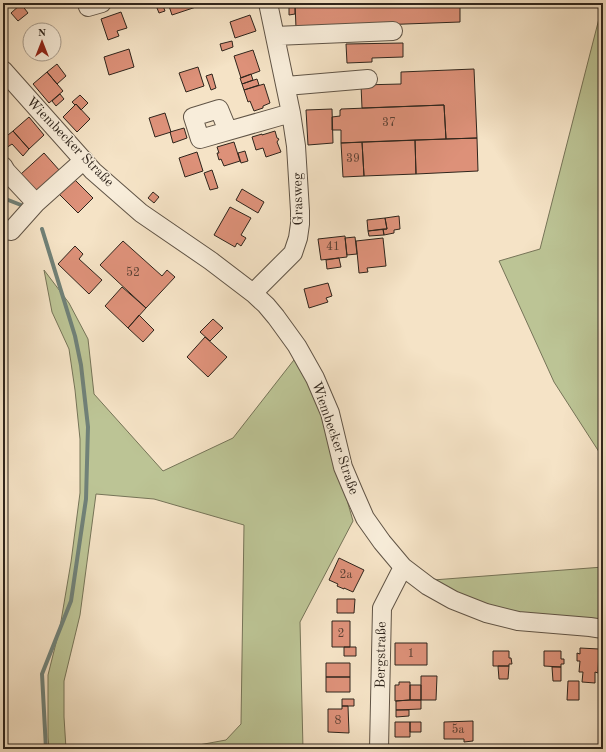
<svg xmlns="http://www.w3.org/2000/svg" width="606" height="752" font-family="'Old Standard TT',serif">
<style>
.green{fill:#bcc495;stroke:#767458}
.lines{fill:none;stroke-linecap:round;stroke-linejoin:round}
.stream{stroke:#708178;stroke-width:4}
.building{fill:#dd9179;stroke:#2f251c}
.minor-casing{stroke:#605446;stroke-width:20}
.minor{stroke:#f8edda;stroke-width:18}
.labels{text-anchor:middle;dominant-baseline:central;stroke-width:3;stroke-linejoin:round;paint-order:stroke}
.number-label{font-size:12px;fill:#5a4033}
.street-label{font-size:14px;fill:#2f251c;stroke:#f8edda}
</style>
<rect width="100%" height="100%" fill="#f5e3c6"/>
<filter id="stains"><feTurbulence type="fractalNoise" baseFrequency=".005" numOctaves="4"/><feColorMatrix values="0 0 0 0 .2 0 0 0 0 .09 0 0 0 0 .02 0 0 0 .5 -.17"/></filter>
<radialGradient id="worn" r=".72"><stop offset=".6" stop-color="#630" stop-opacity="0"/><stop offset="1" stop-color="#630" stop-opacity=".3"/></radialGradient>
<path class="green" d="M603 3V458L554 382 499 261 540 249Z
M44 270 69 303 88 339 94 394 163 471 233 438 297 356 323 416 353 521 300 622 303 749H177L226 740 241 724 244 525 154 499 96 494 80 615 64 681V717L66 749H49L48 737V675L60 627 71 562 80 493V439L75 390 69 349 52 312Z
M603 567V622L522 615 480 604 433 580Z"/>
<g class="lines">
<path class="stream" d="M3 198 21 205
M42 229 75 336 81 365 88 427 86 499 71 601 42 674 46 749"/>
</g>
<path class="building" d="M155 3H162L165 11 159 13Z
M168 3H194L196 7 172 15Z
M289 3H295V14L289 15Z
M295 3H460V22L296 28Z
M21 4 28 13 18 21 11 13Z
M121 12 127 28 117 31 119 36 108 40 101 19Z
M250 15 256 31 235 38 230 22Z
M232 41 233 47 222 51 220 44Z
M403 43V57L372 58V62L347 63 346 44Z
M129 49 134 67 109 75 104 57Z
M253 50 260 71 241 78 234 56Z
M57 64 66 76 57 84 47 72Z
M198 67 204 86 186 92 179 73Z
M474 69 477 138 446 139 444 105 362 108 361 85 401 84V72Z
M47 72 63 91 49 103 33 84Z
M212 74 216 88 211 90 206 76Z
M251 74 253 80 242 84 240 78Z
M257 79 259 85 244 90 242 84Z
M264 84 270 103 263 106V108L254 111 250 101 248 102 244 90Z
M60 94 64 99 56 106 52 101Z
M80 95 88 103 81 110 76 104 75 105 72 102Z
M76 104 90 119 77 132 63 117Z
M444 105 446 139 341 143V130H332V117L340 116V110H341V109Z
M332 109 333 143 308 145 306 110Z
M165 113 171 132 155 137 149 118Z
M29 117 44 135 29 149 13 131Z
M184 128 187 138 173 143 170 132Z
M13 131 29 149 23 156 12 144 3 150V139Z
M275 131 277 138 279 139 277 142 281 152 266 157 263 148 256 150 252 137 262 134V135Z
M477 138 478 171 416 174 415 140Z
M415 140 416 174 364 176 362 142Z
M234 142 240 161 224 166 221 159 219 160 217 153H219L217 147Z
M362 142 364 176 343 177 341 143Z
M245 151 248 161 241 163 238 153Z
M197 152 203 171 185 177 179 158Z
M44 153 60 171 37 192 21 174Z
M212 170 218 188 210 190 204 173Z
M71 176 93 198 78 213 56 191Z
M242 189 264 202 258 213 236 200Z
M153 192 159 197 154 203 148 198Z
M230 207 251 218 241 235 246 238 241 246 237 243 235 247 214 235Z
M399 216 400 229 394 230V233L384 235 383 229H387L385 218Z
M385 218 387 229 368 231 367 220Z
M383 229 384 235 369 236 368 231Z
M345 236 347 257 321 260 318 239Z
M355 237 357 254 347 255 345 238Z
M383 238 386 266 367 268 368 272 359 273 356 241Z
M123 241 162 276 167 270 175 277 146 308 100 265Z
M75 246 83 254 79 259 102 280 89 294 58 264Z
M339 258 341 267 327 269 326 260Z
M328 283 332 296 326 298 328 302 309 308 304 289Z
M122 287 146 308 128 328 105 306Z
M139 315 154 330 143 342 128 328Z
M213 319 223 328 210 341 200 332Z
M205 337 227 357 208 377 187 357Z
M339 558 364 570 353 592 344 588V589L337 586 338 584 329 580Z
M337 599H355L354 613H337Z
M332 621H350V647H332Z
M395 643H427V665H395Z
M344 647H356V656H344Z
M580 648 599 649 598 673 595 672V683L582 682 583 672H579L580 661H577V653L580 654Z
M493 651H509V658H511L512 664H509V666H493Z
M544 651H561V659H564V664H561V667L544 666Z
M326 663H350V677H326Z
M498 666H509L508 679H499Z
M552 667H561V681H553Z
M421 676H437L436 700H421Z
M326 677H350V692H326Z
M568 681H579V700H567Z
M399 682H410V700L395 701V685H399Z
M410 685H421V700H410Z
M342 699H354V706H342Z
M410 700H421V709L396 710V701Z
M342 706H348L349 733 328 732V709H342Z
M396 710H409V716L396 717Z
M473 721V741L464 742V739H444V722Z
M395 722H410V737H395Z
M410 722H421V732H410Z"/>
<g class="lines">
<defs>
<path id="minor" d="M88 7 102 3
M275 36 393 31
M3 70 93 171 141 213 211 261 253 293 266 305 276 317 297 346 315 378 330 413 343 467 354 493 365 518 382 542 403 567 428 586 453 600 486 613 518 621 590 627 603 629
M286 86 368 79
M228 131 219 109 193 117 200 139 291 113
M3 166 6 171 36 203
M11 231 36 203 84 160
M253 293 293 253 298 238 300 224V211L296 146 291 113 268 3
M379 749 382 608 403 567"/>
</defs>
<use href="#minor" class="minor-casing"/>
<use href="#minor" class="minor"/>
</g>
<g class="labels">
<g class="number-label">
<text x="389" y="123">37</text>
<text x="353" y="159">39</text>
<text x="333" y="247">41</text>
<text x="133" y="273">52</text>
<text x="346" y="575">2a</text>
<text x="341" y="634">2</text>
<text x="411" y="654">1</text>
<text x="338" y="721">8</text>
<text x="458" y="730">5a</text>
</g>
<g class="street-label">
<text transform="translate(70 142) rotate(46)">Wiembecker Straße</text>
<text transform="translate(298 199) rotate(-91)">Grasweg</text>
<text transform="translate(335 438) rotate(71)">Wiembecker Straße</text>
<text transform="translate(381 655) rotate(-89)">Bergstraße</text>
</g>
</g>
<rect width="606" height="752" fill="none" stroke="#f5e3c6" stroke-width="16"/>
<rect x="4" y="4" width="598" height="744" fill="none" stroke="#2f251c" stroke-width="2"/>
<rect x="8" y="8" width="590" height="736" fill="none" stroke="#2f251c"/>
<g transform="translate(42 42)"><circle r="19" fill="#f8edda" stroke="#a89d8e"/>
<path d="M0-3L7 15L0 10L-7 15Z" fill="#8f2418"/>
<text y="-6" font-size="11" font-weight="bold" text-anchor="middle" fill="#2f251c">N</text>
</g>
<rect width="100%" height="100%" filter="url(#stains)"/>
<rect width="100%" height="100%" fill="url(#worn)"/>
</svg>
